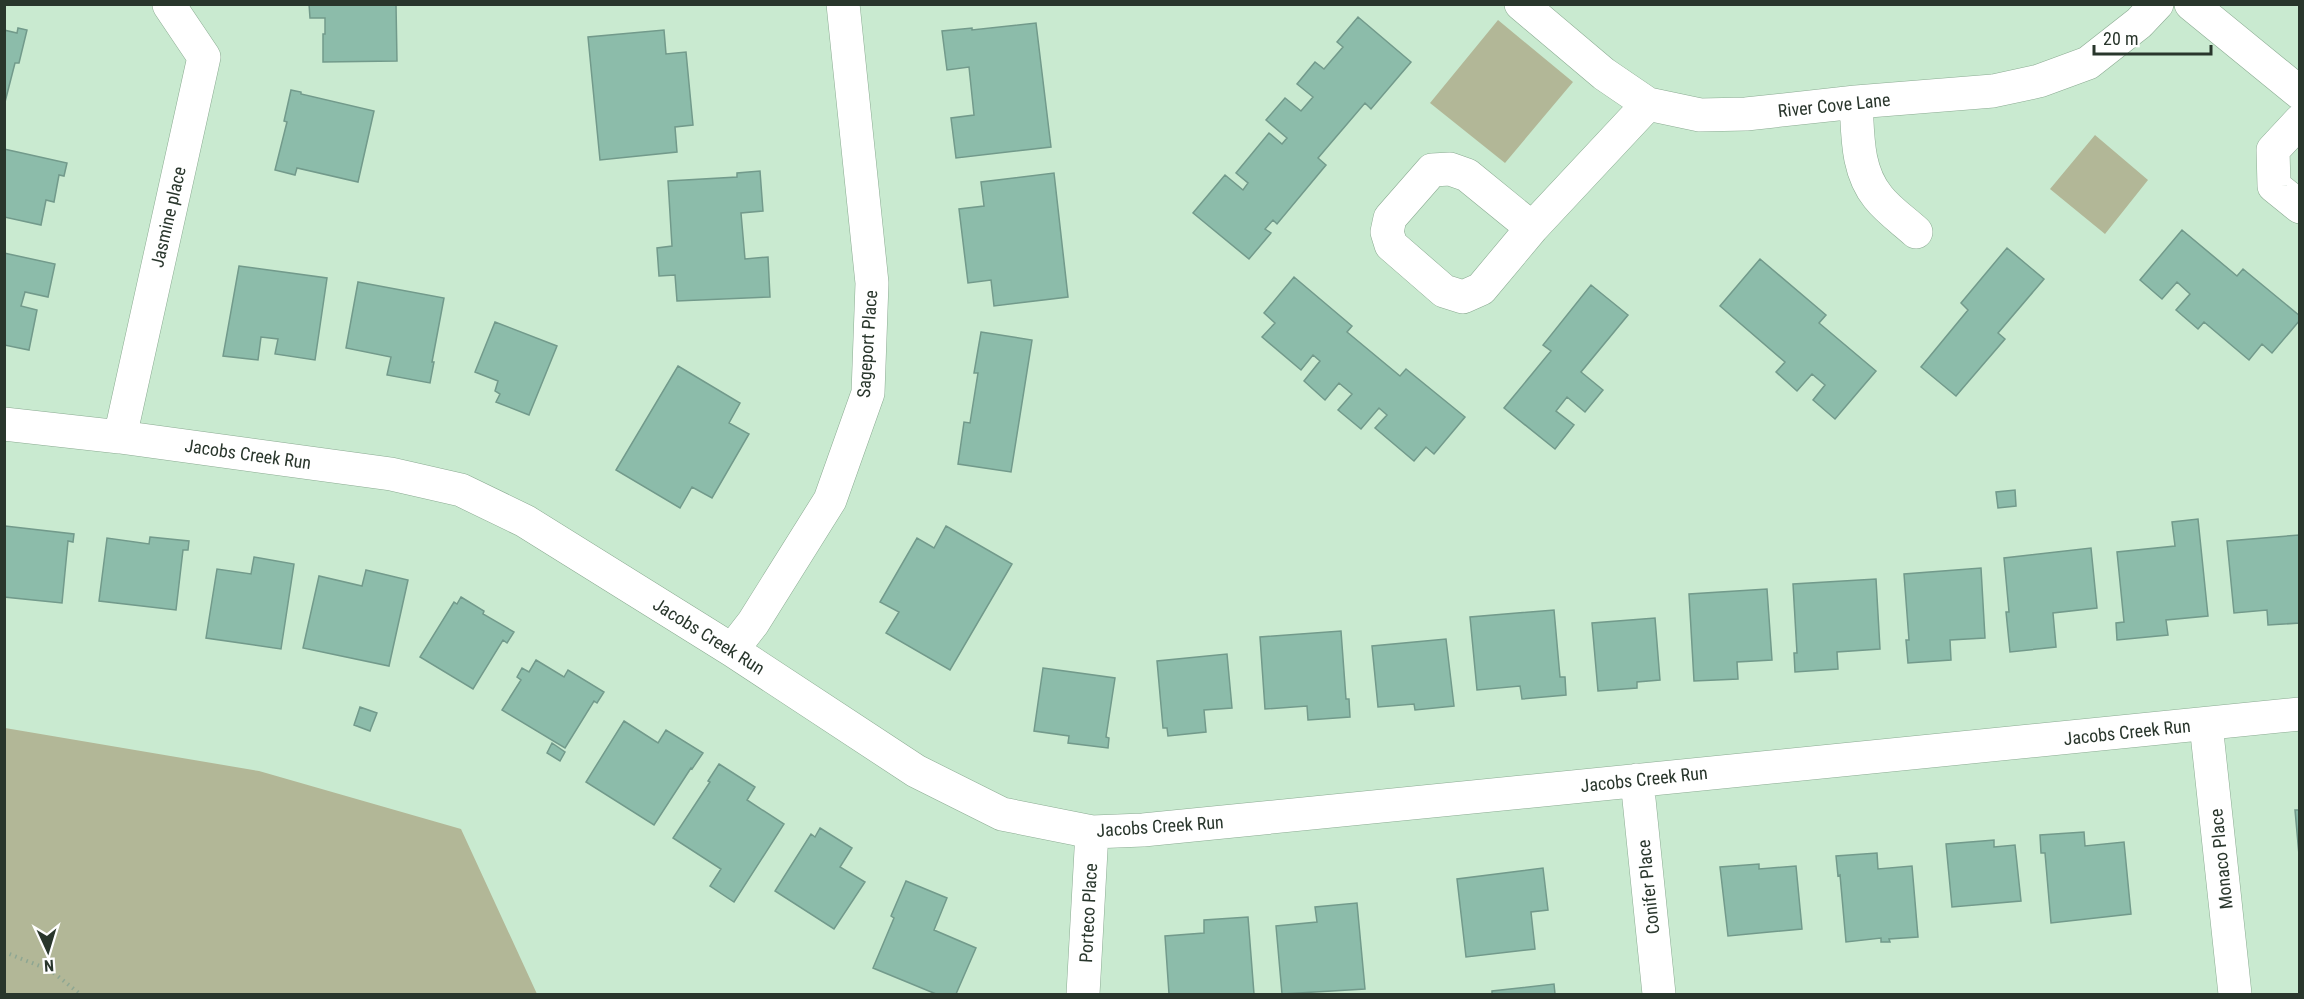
<svg xmlns="http://www.w3.org/2000/svg" width="2304" height="999" font-family="'Roboto Condensed',sans-serif">
<style>
.green{fill:#b2b797}
.building{fill:#8cbcaa;stroke:#729a8b;stroke-width:1.5}
.lines{fill:none;stroke-linecap:round;stroke-linejoin:round}
.minor-casing{stroke:#8bab92;stroke-width:34}
.path{stroke:#8da692;stroke-width:4;stroke-dasharray:1.5 4.5;stroke-linecap:butt}
.minor{stroke:#fff;stroke-width:33}
.labels{text-anchor:middle;dominant-baseline:central;stroke-width:5;stroke-linejoin:round;paint-order:stroke}
.street-label{font-size:18px;fill:#29362c;stroke:#fff}
</style>
<rect width="100%" height="100%" fill="#c9ead0"/>
<path class="green" d="M1498 20 1573 82 1505 163 1430 103Z
M2095 135 2148 180 2105 234 2050 189Z
M5 728 259 771 461 829 537 994H5Z"/>
<path class="building" d="M309 4H396L397 61 323 62V34H325V18H310Z
M1358 17 1411 62 1371 109 1365 103 1318 158 1326 165 1277 224 1273 220 1265 229 1271 233 1249 259 1193 213 1225 175 1243 190 1248 183 1236 173 1269 133 1282 144 1287 138 1266 120 1285 98 1301 111 1313 97 1297 84 1315 62 1324 69 1343 47 1337 42Z
M1036 23 1051 147 956 158 951 118 974 115 969 67 947 70 942 31 972 28V30Z
M18 28 27 30 19 63H15L5 102 4 30 17 33Z
M664 30 666 54 686 52 693 125 675 127 677 152 600 160 588 37Z
M291 90 301 92V94L374 111 358 182 297 168 295 175 275 170 287 122 284 121Z
M4 149 67 163 64 176 59 175 54 202 46 200 41 225 4 217Z
M760 171 763 211 741 213 745 259 768 257 770 297 677 301 675 275 659 276 657 248 672 246 668 181 737 177V173Z
M1054 173 1068 297 994 306 991 280 968 283 959 209 984 206 981 182Z
M2182 230 2237 276 2243 269 2300 316V320L2272 353 2262 344 2249 360 2204 322 2198 329 2176 310 2190 294 2177 282 2162 299 2140 280Z
M2007 248 2044 279 1998 333 2005 339 1956 396 1921 367 1968 310 1961 303Z
M4 253 55 264 48 297 25 292 21 306 37 310 29 350 4 345Z
M1760 259 1826 315 1819 323 1876 371 1835 419 1813 400 1825 385 1812 374 1797 391 1776 372 1785 362 1720 306Z
M239 266 327 278 315 360 275 354 278 339 261 337 258 360 223 356Z
M1294 277 1352 326 1347 332 1400 376 1406 369 1465 417 1434 454 1426 447 1414 461 1375 428 1387 415 1379 408 1361 429 1338 410 1352 394 1339 383 1325 400 1304 381 1320 361 1313 355 1301 370 1262 337 1275 323 1264 313Z
M358 282 444 298 432 362H434L430 383 387 375 391 357 346 348Z
M1591 285 1628 315 1581 372 1603 390 1585 412 1567 397 1556 411 1574 425 1555 449 1504 408 1551 351 1543 345Z
M495 322 557 346 529 415 496 402 500 394 495 391 498 381 475 372Z
M981 332 1032 340 1011 472 958 464 964 422 970 423 978 373H974Z
M678 366 740 403 729 423 749 434 712 498 692 487 680 508 616 470Z
M2015 490 2016 506 1998 508 1996 492Z
M2198 519 2208 616 2166 620 2168 635 2117 640 2116 623 2124 622 2117 552 2175 546 2172 522Z
M5 526 74 534 73 542 68 541 62 603 4 597Z
M946 526 1012 564 950 670 886 633 899 612 880 602 917 538 934 548Z
M2299 535 2300 623 2268 625 2267 610 2234 613 2227 541Z
M150 537 189 541 188 550H183L176 610 99 601 107 538 149 544Z
M2091 548 2097 608 2053 613 2056 647 2010 652 2006 612H2009L2004 558Z
M254 557 294 564 281 649 206 638 217 569 251 574Z
M1981 568 1985 638 1950 640 1951 660 1908 663 1906 640H1909L1904 574Z
M366 570 408 580 389 666 303 648 319 576 362 586Z
M1876 579 1880 649 1837 652 1838 669 1795 672 1794 653H1797L1793 584Z
M1767 589 1772 660 1737 662 1738 679 1694 681 1689 594Z
M461 597 484 611 483 614 514 632 507 643 503 640 473 689 420 657 454 602 457 604Z
M1554 610 1560 677H1565L1566 695 1522 699 1520 686 1477 690 1470 617Z
M1655 618 1660 680 1637 682V688L1598 691 1592 623Z
M1341 631 1346 699H1349L1350 717 1308 720 1307 706 1265 709 1260 637Z
M1446 639 1454 706 1415 710 1414 704 1378 707 1372 646Z
M1227 654 1232 708 1204 710 1206 732 1168 736 1167 728H1163L1157 661Z
M536 660 564 677 568 670 604 692 597 703 594 701 565 748 502 710 521 680 517 677 522 668 529 672Z
M1043 668 1115 678 1106 737 1109 738 1108 748 1068 743 1069 736 1034 731Z
M360 707 377 713 370 731 354 725Z
M624 721 658 743 666 730 703 753 692 769 691 768 654 825 586 782Z
M552 743 565 752 560 761 547 753Z
M719 764 755 787 747 800 784 824 734 902 710 886 721 869 673 838 710 782 708 781Z
M2295 810H2300V866Z
M820 828 852 848 840 867 865 882 834 929 775 891 811 834 815 837Z
M2084 832 2085 846 2124 842 2131 914 2051 923 2045 853H2041L2040 835Z
M1994 840V847L2015 845 2021 901 1952 907 1946 844Z
M1877 853 1878 869 1912 866 1918 937 1889 939 1890 942H1881V938L1846 942 1840 875 1838 876 1836 856Z
M1759 864V869L1796 866 1802 929 1728 936 1720 867Z
M1543 868 1548 910 1531 912 1535 949 1466 957 1457 879Z
M906 881 947 898 934 930 976 948 956 994H936L873 968 894 918 891 916Z
M1357 903 1365 989 1282 994 1276 926 1317 922 1315 907Z
M1248 917 1254 994H1169L1165 936 1204 933V920Z
M1554 984 1555 994H1492V991Z"/>
<g class="lines">
<defs>
<path id="minor" d="M1521 4 1604 74 1648 104 1700 115 1746 114 1856 102 1993 91 2039 81 2088 63 2139 23 2157 4
M2191 4 2300 93
M1856 102C1858 134 1856 170 1878 197 1888 210 1904 221 1916 232
M2300 121 2273 150 2274 186 2300 207
M1532 228 1467 175 1450 169 1432 170 1390 218 1387 232 1391 245 1444 291 1463 297 1481 289 1532 228 1648 104
M4 424 120 437 391 474 461 490 525 521 732 650 916 771 1002 814 1092 832 1143 830 2300 714
M120 437 204 57 169 5
M732 650 753 623 830 500 868 393 872 283 843 4
M2206 724 2235 994
M1637 780 1659 994
M1083 994 1092 832"/>
</defs>
<use href="#minor" class="minor-casing"/>
<path class="path" d="M4 952 50 970 80 994"/>
<use href="#minor" class="minor"/>
</g>
<g class="labels">
<g class="street-label">
<text transform="translate(1834 105) rotate(-6)">River Cove Lane</text>
<text transform="translate(168 217) rotate(-77)">Jasmine place</text>
<text transform="translate(867 344) rotate(-86)">Sageport Place</text>
<text transform="translate(248 454) rotate(8)">Jacobs Creek Run</text>
<text transform="translate(709 636) rotate(32)">Jacobs Creek Run</text>
<text transform="translate(2127 732) rotate(-6)">Jacobs Creek Run</text>
<text transform="translate(1644 779) rotate(-6)">Jacobs Creek Run</text>
<text transform="translate(1160 826) rotate(-4)">Jacobs Creek Run</text>
<text transform="translate(2221 859) rotate(-96)">Monaco Place</text>
<text transform="translate(1648 887) rotate(-96)">Conifer Place</text>
<text transform="translate(1088 913) rotate(-87)">Porteco Place</text>
</g>
</g>
<rect width="2304" height="999" fill="none" stroke="#29362c" stroke-width="12"/>
<g transform="translate(48 951) rotate(176)" stroke="#ffffff" stroke-width="4.5" paint-order="stroke">
<path d="M0-4.5L10 22L0 15L-10 22Z" fill="#29362c"/>
<text y="-9" font-size="16" font-weight="bold" text-anchor="middle" fill="#29362c">N</text>
</g>
<path d="M2094 45v9h117v-9" fill="none" stroke="#29362c" stroke-width="3"/>
<text x="2103" y="45" font-size="18" fill="#29362c" stroke="#ffffff" stroke-width="4.5" paint-order="stroke">20 m</text>
</svg>
